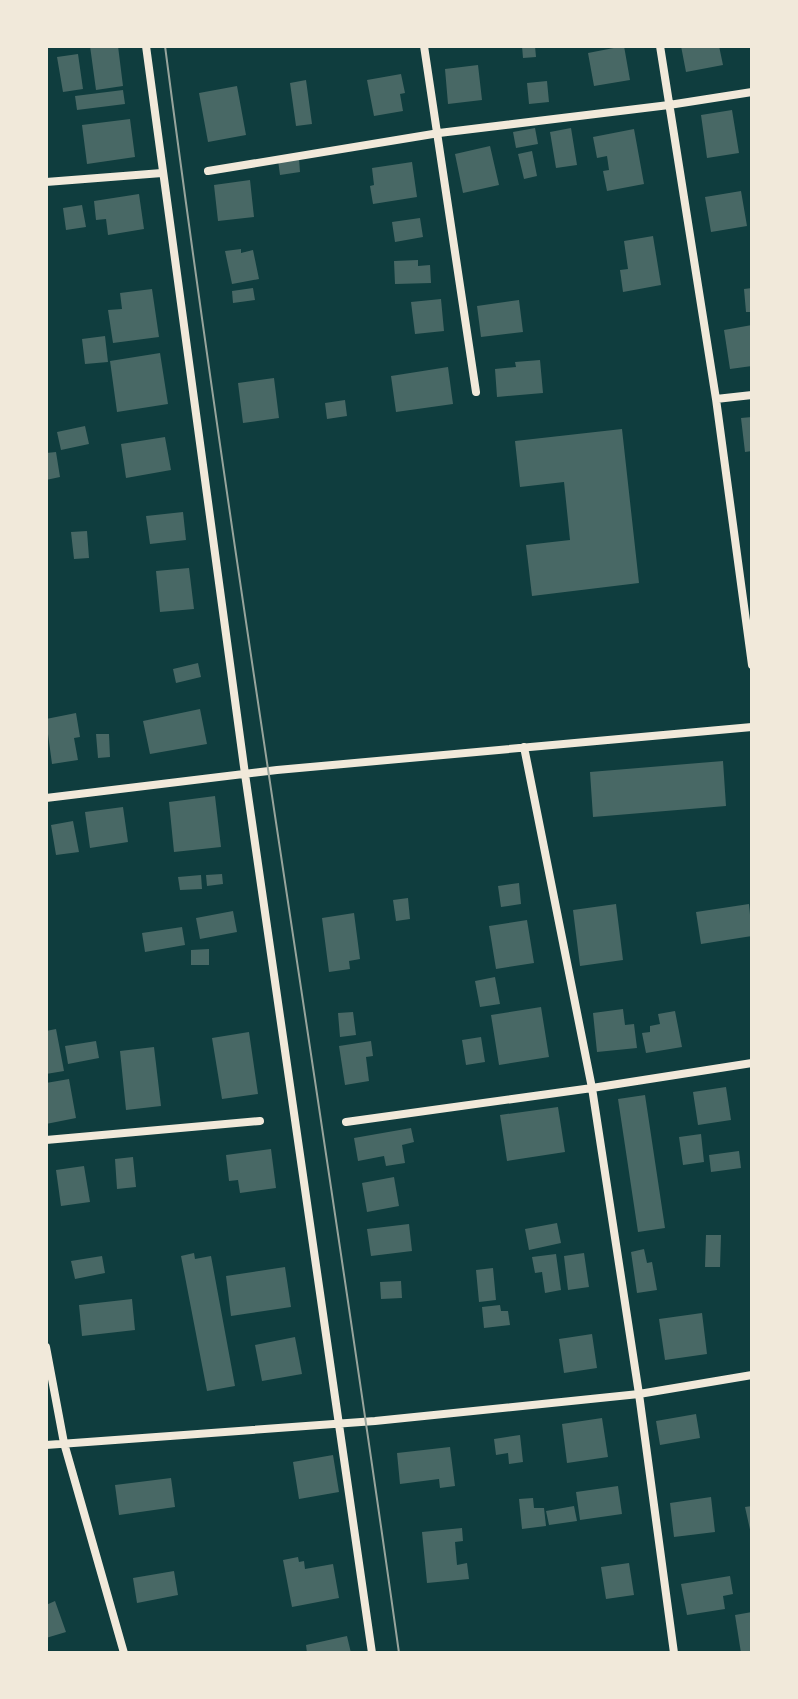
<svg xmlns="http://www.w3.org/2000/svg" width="798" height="1699" font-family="Helvetica,sans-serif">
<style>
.building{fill:#486865}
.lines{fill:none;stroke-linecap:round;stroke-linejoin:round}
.minor{stroke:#f1e9da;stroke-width:8}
.tram{stroke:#97a49c;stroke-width:2}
</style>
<rect width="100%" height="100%" fill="#0f3d3e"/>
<path class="building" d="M90 46H118L123 86 96 90Z
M522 46H535L536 57 523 58Z
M624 46 630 80 594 86 588 53Z
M681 46H719L723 65 686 72Z
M78 54 83 89 63 92 57 57Z
M478 65 482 100 448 104 445 69Z
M401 74 405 93 400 94 403 111 374 116 367 80Z
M306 80 312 124 296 126 290 83Z
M547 81 549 102 529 104 527 83Z
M237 86 246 135 208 142 199 93Z
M123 90 125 104 77 110 75 96Z
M732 110 739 153 707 158 701 115Z
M130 119 135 157 87 164 82 125Z
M535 128 538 144 516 148 513 132Z
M571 128 577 165 556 168 550 132Z
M634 129 644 184 607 191 603 171 609 170 607 156 597 158 593 137Z
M490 146 499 185 463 193 455 154Z
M532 151 537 176 524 179 518 154Z
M299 158 300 172 280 175 278 160Z
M412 162 417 197 373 204 370 186 374 185 372 168Z
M250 180 254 217 218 221 214 185Z
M741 191 747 226 711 232 705 197Z
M139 194 144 229 108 235 106 219 96 220 94 201Z
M82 205 86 227 66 230 63 208Z
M420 218 423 237 395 242 392 222Z
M653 236 661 285 623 292 620 270 628 269 624 241Z
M241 249V253L253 250 259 279 232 284 225 251Z
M418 260V266L430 265 431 283 395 284 394 261Z
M253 288 255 300 233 303 232 291Z
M752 288V312H746L744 289Z
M152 289 159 337 113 343 108 310 122 309 120 293Z
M441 299 444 331 415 334 411 302Z
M519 300 523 332 481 337 477 306Z
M752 325V366L730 369 724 330Z
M105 336 108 362 85 364 82 339Z
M160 353 168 404 117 412 110 361Z
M540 360 543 393 497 397 495 369 516 367 515 362Z
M448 367 453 404 396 412 391 376Z
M274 378 279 418 243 423 238 383Z
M345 400 347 416 327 419 325 403Z
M752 417V451L745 452 741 418Z
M85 426 89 444 61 450 57 432Z
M622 429 639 583 532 596 526 545 570 540 564 482 520 487 515 441Z
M165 437 171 470 126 478 121 444Z
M56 452 60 477 46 480V453Z
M183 512 186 540 150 544 146 516Z
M87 531 89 558 74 559 71 532Z
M189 568 194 609 160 612 156 571Z
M198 663 201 677 176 683 173 669Z
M200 709 207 744 150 754 143 721Z
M76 713 80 737 74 738 78 760 52 764 46 719Z
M96 734H109L110 757 98 758Z
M723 761 726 806 593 817 590 772Z
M215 796 221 847 174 852 169 802Z
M123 807 128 842 90 848 85 812Z
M73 821 79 852 56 855 51 825Z
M222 874 223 884 207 886 206 875Z
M201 875 202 889 180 890 178 877Z
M519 883 521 904 501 907 498 886Z
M408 898 410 919 396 921 393 900Z
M616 904 623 960 580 966 573 910Z
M749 904 752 936 701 944 696 912Z
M233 911 237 932 200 939 196 918Z
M354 913 360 959 349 961 350 969 329 972 322 918Z
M527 920 534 963 496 969 489 926Z
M182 927 185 945 145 952 142 933Z
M209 949V965H191V950Z
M495 977 500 1004 480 1007 475 981Z
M541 1007 549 1057 499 1065 491 1015Z
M623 1009 625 1025 634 1024 637 1048 597 1052 593 1013Z
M675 1011 682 1047 646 1053 642 1033 650 1032V1026L660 1024 658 1014Z
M353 1012 356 1035 340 1037 338 1013Z
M56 1029 64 1071 46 1074V1031Z
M249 1032 258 1094 222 1099 212 1038Z
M481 1037 485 1062 466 1065 462 1040Z
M96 1041 99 1058 68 1064 65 1046Z
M371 1041 373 1056 366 1057 369 1081 345 1085 339 1046Z
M154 1047 161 1106 126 1110 120 1051Z
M69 1079 76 1118 46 1124V1083Z
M726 1087 731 1120 698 1125 693 1092Z
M645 1095 665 1228 638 1232 618 1099Z
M558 1107 565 1152 507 1161 500 1115Z
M411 1128 414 1142 402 1145 405 1163 386 1166 384 1156 358 1161 354 1138Z
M701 1134 704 1162 683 1165 679 1137Z
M271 1149 276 1188 240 1193 238 1180 229 1181 226 1155Z
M739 1151 741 1168 711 1172 709 1155Z
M133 1157 136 1187 117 1189 115 1159Z
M84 1166 90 1202 61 1206 56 1170Z
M394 1177 399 1206 367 1212 362 1183Z
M557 1223 561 1243 529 1250 525 1229Z
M409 1224 412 1251 371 1256 367 1229Z
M706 1235H721L720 1267H705Z
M644 1249 647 1263 652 1262 657 1290 637 1293 631 1252Z
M194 1253 195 1259 211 1256 235 1386 207 1391 181 1256Z
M584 1253 589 1287 568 1290 564 1256Z
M556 1254 561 1290 545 1293 542 1272 535 1273 532 1257Z
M102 1256 105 1273 75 1279 71 1261Z
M285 1267 291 1307 231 1316 226 1276Z
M493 1268 496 1300 479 1302 476 1270Z
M401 1281 402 1298 381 1299 380 1282Z
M132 1299 135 1330 82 1336 79 1305Z
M500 1305 501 1311H508L510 1325 484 1328 482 1307Z
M702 1313 707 1354 665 1360 659 1319Z
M592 1334 597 1368 564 1373 559 1339Z
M295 1337 302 1374 262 1381 255 1345Z
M696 1414 700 1438 660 1445 656 1421Z
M602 1418 608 1457 567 1463 562 1424Z
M520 1435 523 1462 509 1464 508 1453 496 1455 494 1439Z
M450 1447 455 1486 440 1488 439 1479 400 1484 397 1453Z
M333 1455 339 1492 299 1499 293 1462Z
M171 1478 175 1507 119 1515 115 1485Z
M618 1486 622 1514 580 1520 576 1492Z
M711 1497 715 1532 674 1537 670 1503Z
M533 1498 534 1508H544L546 1526 522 1529 519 1499Z
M574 1506 577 1521 549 1525 546 1511Z
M752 1506V1534H751L745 1507Z
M462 1528 463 1541 455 1542 457 1565 467 1563 469 1579 427 1583 422 1532Z
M298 1557 299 1562 304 1561 305 1569 333 1564 339 1598 292 1607 283 1560Z
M629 1563 634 1595 606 1599 601 1567Z
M174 1571 178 1595 137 1603 133 1578Z
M730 1576 733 1594 723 1596 725 1609 687 1615 681 1584Z
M55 1601 66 1632 46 1638V1605Z
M752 1612V1653H741L735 1615Z
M347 1636 351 1653H307L306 1645Z"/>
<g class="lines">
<path class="minor" d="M146 46 245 774 372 1653
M424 46 476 392
M660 46 716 399 752 665
M208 171 439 133 669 105 752 92
M46 182 162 173
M716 399 752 395
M524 747 592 1088 639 1394 674 1653
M46 798 277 770 752 727
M346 1122 592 1088 752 1063
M46 1140 260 1121
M46 1347 64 1443 124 1653
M46 1445 375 1421 639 1394 752 1375"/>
<path class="tram" d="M165 46C235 583 324 1117 399 1653"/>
</g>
<rect width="798" height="1699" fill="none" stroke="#f1e9da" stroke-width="96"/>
</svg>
